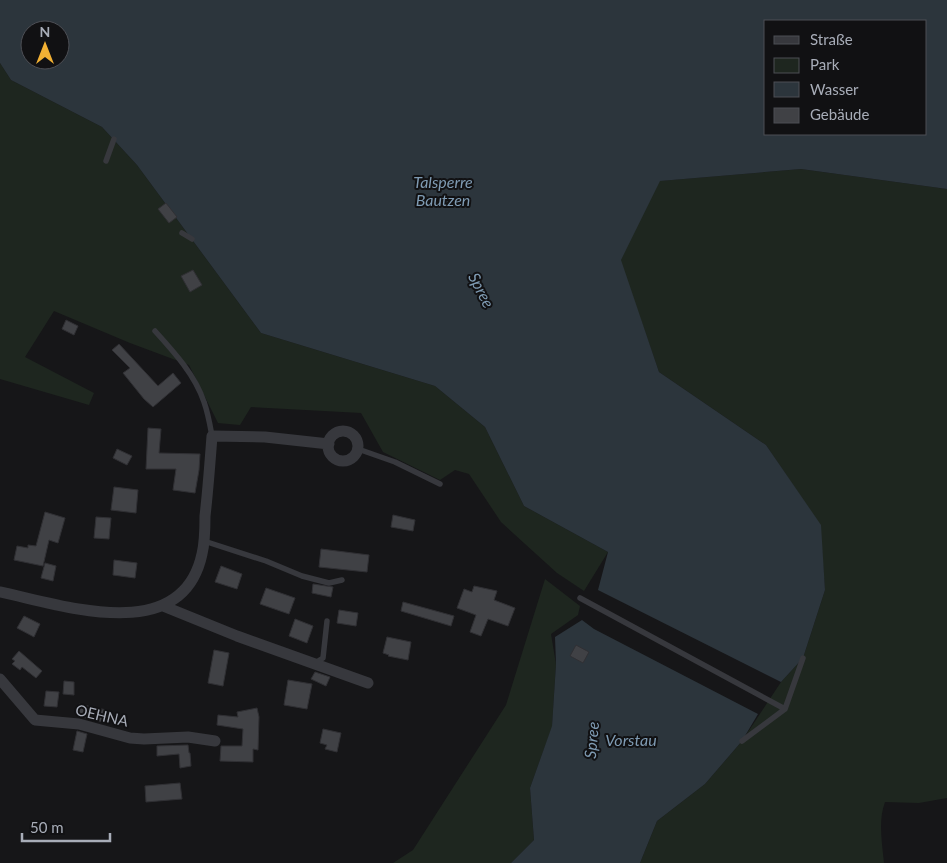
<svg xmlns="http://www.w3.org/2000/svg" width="947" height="863" font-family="Lato,sans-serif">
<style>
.green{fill:#1e261f}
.water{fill:#2c353c;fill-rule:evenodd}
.building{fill:#404145;stroke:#303034}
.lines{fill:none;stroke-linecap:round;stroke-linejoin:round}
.service{stroke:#37383d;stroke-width:5.5}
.minor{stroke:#37383d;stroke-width:11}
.labels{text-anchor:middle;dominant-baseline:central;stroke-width:4;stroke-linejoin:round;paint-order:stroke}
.street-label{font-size:15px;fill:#a8adb8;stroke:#111113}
.water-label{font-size:16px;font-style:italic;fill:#7f9bb3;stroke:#111113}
</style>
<rect width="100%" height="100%" fill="#161618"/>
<path class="green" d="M0 63 11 80 102 127 137 165 261 333 435 386 485 427 524 506 608 552 584 591 557 573 501 522 469 474 455 470 440 480 383 452 361 413 251 407 240 425 218 423 189 365 130 343 54 311 25 357 94 393 89 405 0 379Z
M801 169 947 189V798L919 803 885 802C878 821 882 842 884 863H640L657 821 705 784 742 741 781 682 803 658 825 590 820 525 766 445 659 372 620 260 659 181Z
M545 579 580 606 578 615 551 634 556 664 552 727 530 788 534 840 511 863H393L413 850 506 705Z"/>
<path class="water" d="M0 0H947V189L801 169 660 181 621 260 659 372 766 445 821 525 825 590 803 658 781 682 598 590 608 552 524 506 485 427 435 386 261 333 137 165 102 127 11 80 0 63ZM766 21H926V134H766ZM30 30H60V60H30Z
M582 620 594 629 758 714 742 741 705 784 657 821 640 863H511L534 840 530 788 552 726 556 664 555 637Z"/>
<path class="building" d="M166 203 177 217 169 223 158 209Z
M193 270 202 285 190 292 181 276Z
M66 320 78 326 74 335 62 329Z
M119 344 158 386 173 373 181 383 153 407 144 399 123 373 130 368 112 350Z
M148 428 161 429 159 453 200 454 199 470 195 493 173 490 176 469H146Z
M117 449 132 456 127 465 113 458Z
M114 487 138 490 136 513 111 510Z
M45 512 65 518 58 543 49 540 43 566 14 560 17 546 28 548V545L36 546Z
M393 515 415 520 413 531 391 527Z
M96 517 111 518 109 539 94 538Z
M321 549 369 555 367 572 319 567Z
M114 560 137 563 135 578 113 575Z
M45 563 56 566 53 581 41 578Z
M221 566 242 574 237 589 215 582Z
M313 584 333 587 331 597 312 593Z
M474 586 497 591 494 600 515 608 508 626 488 619 481 636 470 632 476 615 457 608 464 589 472 592Z
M266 588 295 598 289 614 260 604Z
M403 602 454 616 451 626 401 611Z
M339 610 358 613 356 626 337 623Z
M24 616 40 624 34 637 17 628Z
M295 619 313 626 307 643 289 636Z
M387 637 411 642 408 660 388 656 389 655 383 653Z
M576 645 589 652 583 663 570 656Z
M214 650 229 653 223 686 208 683Z
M19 651 42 671 36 678 22 667 20 670 12 664 15 661 12 659Z
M315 672 330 677 326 686 311 679Z
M288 680 312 684 307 709 284 705Z
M64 681 74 682V695L63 694Z
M46 691 59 692 57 707 44 706Z
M79 704 111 711 108 723 77 716Z
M257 708 259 717 258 750 253 749V762L220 761 221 746H242L243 729 217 725 218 715 238 717 237 712Z
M323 729 341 733 337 752 325 749 327 745 320 743Z
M77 731 87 734 83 752 73 750Z
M188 745 189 753H190L191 766 180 768 179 754 157 756V746Z
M180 783 182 799 146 802 145 786Z"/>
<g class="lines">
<path class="service" d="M106 161 114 139
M182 233 192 239
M155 331C174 352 195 375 204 402 208 413 210 425 212 436
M358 449 395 462 440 484
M204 541 266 561 302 576 329 583 342 580
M580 598 785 709
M315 663 323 658 327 621
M742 741 785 709 803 658"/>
<path class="minor" d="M328 446a15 15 0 1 1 30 0a15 15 0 1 1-30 0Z
M0 592C63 605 182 647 202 554 205 542 205 529 205 516 208 490 210 463 212 436L265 437 329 444
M163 606 237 636 368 683
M0 679 35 720 79 724 130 738 144 739 188 737 215 741"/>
</g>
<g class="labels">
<g class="street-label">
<text transform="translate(102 715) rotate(13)">OEHNA</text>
</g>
<g class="water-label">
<text x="443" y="181">Talsperre<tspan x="443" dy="18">Bautzen</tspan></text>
<text transform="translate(482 290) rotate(63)">Spree</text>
<text x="631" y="739">Vorstau</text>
<text transform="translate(591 740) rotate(-85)">Spree</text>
</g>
</g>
<rect x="764" y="20" width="162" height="115" fill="#111113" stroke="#4d4f55"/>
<rect x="774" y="36" width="25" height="8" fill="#37383d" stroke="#4d4f55"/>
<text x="810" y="45" font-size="15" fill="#a8adb8">Straße</text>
<rect x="774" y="58" width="25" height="15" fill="#1e261f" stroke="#4d4f55"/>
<text x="810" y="70" font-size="15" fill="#a8adb8">Park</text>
<rect x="774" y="82" width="25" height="15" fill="#2c353c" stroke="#4d4f55"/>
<text x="810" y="95" font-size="15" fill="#a8adb8">Wasser</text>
<rect x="774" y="108" width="25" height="15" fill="#404145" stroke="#4d4f55"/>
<text x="810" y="120" font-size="15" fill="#a8adb8">Gebäude</text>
<g transform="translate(45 45)"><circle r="24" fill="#111113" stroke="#4d4f55"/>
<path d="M0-4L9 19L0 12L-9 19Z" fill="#f2b134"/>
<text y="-8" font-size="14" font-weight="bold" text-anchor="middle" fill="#a8adb8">N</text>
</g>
<path d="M22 833v8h88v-8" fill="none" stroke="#a8adb8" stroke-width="2.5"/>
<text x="30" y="833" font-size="15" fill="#a8adb8" stroke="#111113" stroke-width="4" paint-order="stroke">50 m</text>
</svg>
